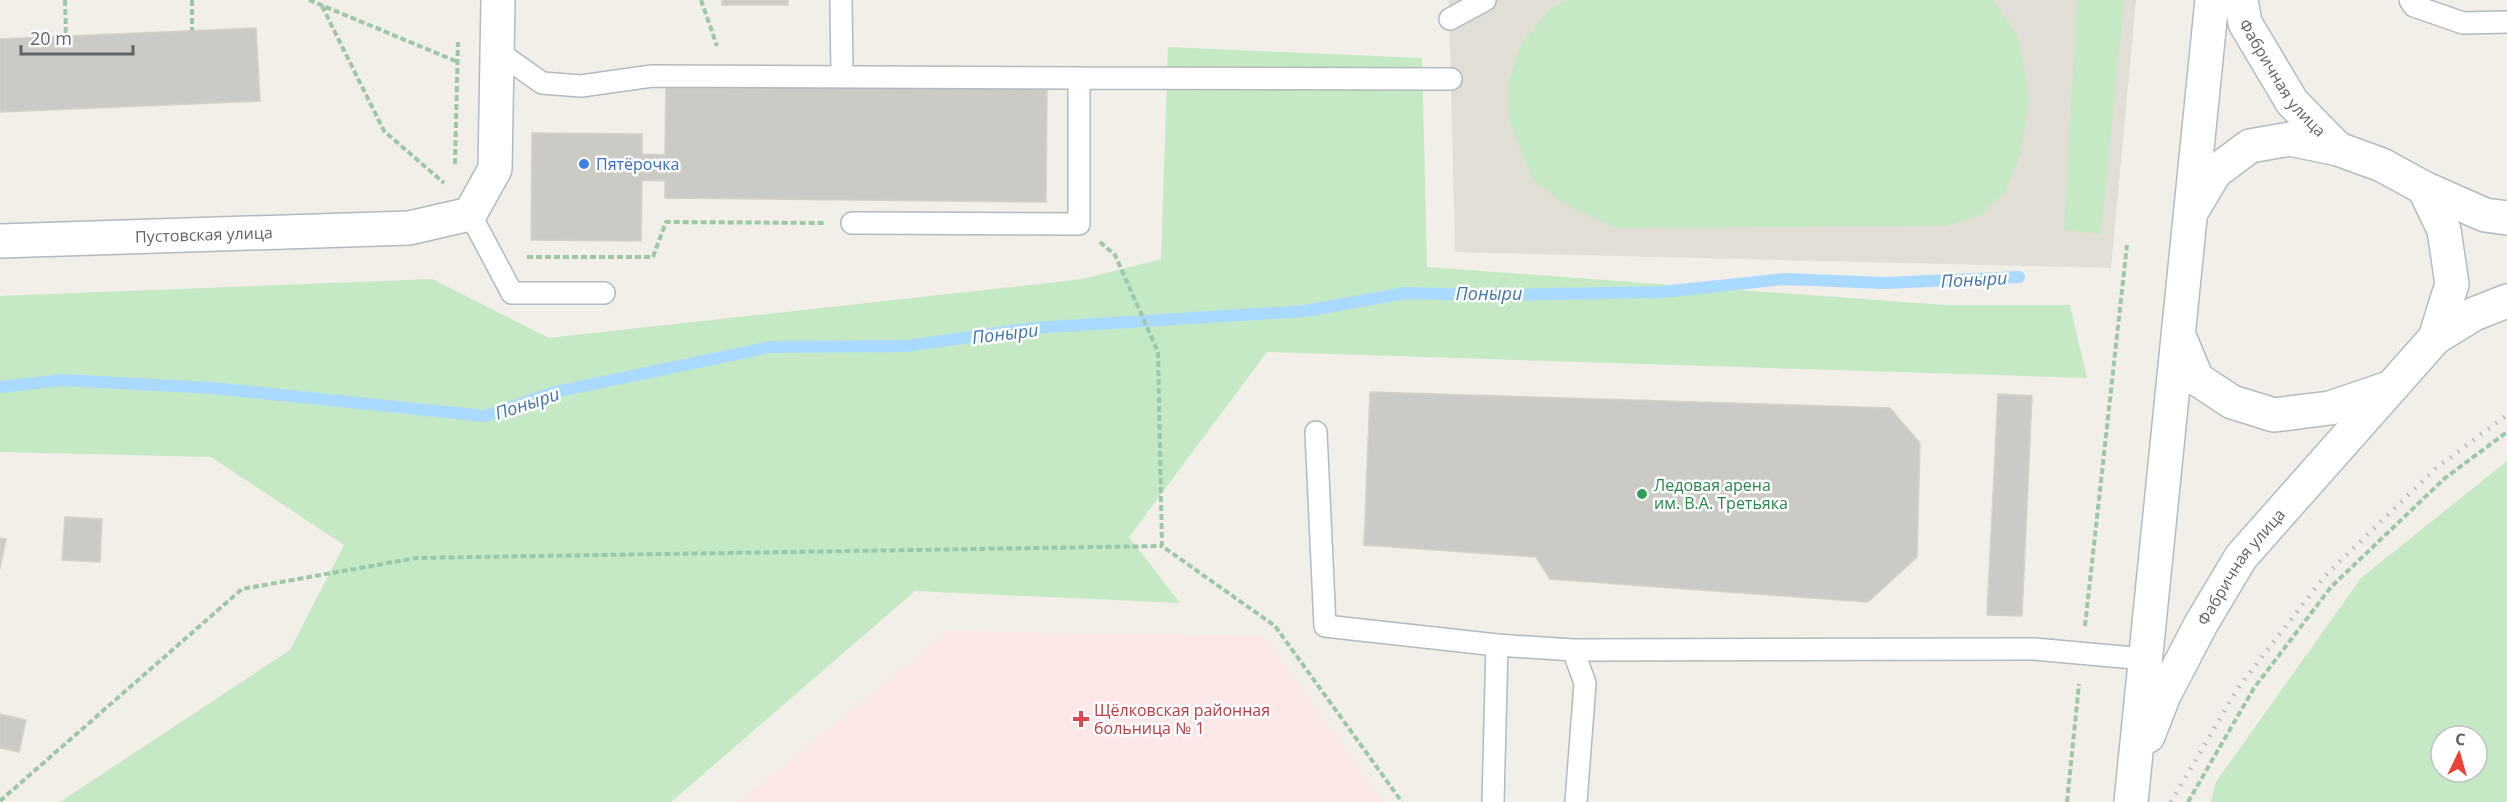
<svg xmlns="http://www.w3.org/2000/svg" width="2507" height="802" font-family="'Open Sans',sans-serif">
<style>
.education{fill:#e1ded6}
.medical{fill:#fce8e6}
.green{fill:#c5e8c5;fill-rule:evenodd}
.lines{fill:none;stroke-linecap:round;stroke-linejoin:round}
.stream{stroke:#aadaff;stroke-width:12}
.building{fill:#cccac5;stroke:#d6d1c6;stroke-width:1.5}
.lane-casing{stroke:#b5b8bc;stroke-width:24}
.street-casing{stroke:#b5b8bc;stroke-width:36}
.secondary-casing{stroke:#b6babf;stroke-width:36}
.path{stroke:#9cc7a9;stroke-width:4;stroke-dasharray:6 3;stroke-linecap:butt}
.lane{stroke:#fff;stroke-width:21}
.street{stroke:#fff;stroke-width:33}
.secondary{stroke:#fff;stroke-width:33}
.rail{stroke:#b6b7b8;stroke-width:4.5;stroke-dasharray:1.5 8;stroke-linecap:butt}
.shop-dot{fill:#3f7fe0;stroke:#fff;stroke-width:2}
.leisure-dot{fill:#2e9e5b;stroke:#fff;stroke-width:2}
.health-dot{fill:#e0444e;stroke:#fff;stroke-width:2}
.labels{text-anchor:middle;dominant-baseline:central;stroke-width:5;stroke-linejoin:round;paint-order:stroke}
.street-label{font-size:16px;fill:#5f6368;stroke:#fff}
.shop-label{font-size:16px;fill:#366cbe;stroke:#fff;text-anchor:start}
.leisure-label{font-size:16px;fill:#27864d;stroke:#fff;text-anchor:start}
.health-label{font-size:16px;fill:#be3a42;stroke:#fff;text-anchor:start}
.water-label{font-size:18px;font-style:italic;fill:#4174aa;stroke:#fff}
</style>
<rect width="100%" height="100%" fill="#f1efe8"/>
<path class="education" d="M1449 0H2136L2111 268 1455 252Z"/>
<path class="medical" d="M948 631 1263 636 1382 802H739Z"/>
<path class="green" d="M1568 0H1993L2019 38 2029 99 2021 152 2006 190 1981 215 1945 226 1617 228 1570 207 1533 180 1509 120 1508 85 1520 46 1550 9Z
M2077 0H2124L2101 234 2064 230Z
M1168 47 1422 58 1427 267 1945 305H2070L2087 378 1267 352 1129 537 1180 603 915 591 671 802H60L290 650 344 545 211 457 0 452V296L432 279 549 338 1083 279 1161 259Z
M2507 461V802H2211L2216 782 2361 578ZM2441 736H2477V772H2441Z"/>
<g class="lines">
<path class="stream" d="M0 387 62 380 212 388 485 416 555 392 770 347 906 346 1033 328 1305 311 1405 293 1490 295 1661 292 1785 279 1885 283 2019 277"/>
</g>
<path class="building" d="M722 0H788V5H722Z
M256 28 260 101 0 112V39Z
M666 83 1047 87 1046 202 665 198V181L642 180 641 241 531 240 532 133 642 134V154L665 155Z
M1370 392 1890 408 1920 443 1917 557 1868 602 1550 579 1536 557 1364 545Z
M1998 394 2032 396 2022 616 1987 615Z
M65 517 102 519 100 562 62 560Z
M0 538 6 539 0 569Z
M0 714 26 720 19 752 0 748Z"/>
<g class="lines">
<defs>
<path id="lane" d="M841 0 842 76
M2410 0 2414 6 2463 23 2507 22
M1450 19 1485 0
M497 51 542 83 581 86 652 76 1079 78V224L852 223
M1079 78 1451 79
M470 214 512 293H604
M1316 432 1325 626 1497 645 1573 650 1585 683 1576 802
M1573 650 2034 649 2145 659
M1493 802 1497 645"/>
<g id="street">
<path id="s1" d="M0 241 409 228 470 214 495 169 498 0"/>
</g>
<g id="secondary">
<path id="s2" d="M2241 0 2245 23 2292 102 2338 149"/>
<path d="M2193 209 2215 172 2250 146 2290 139 2338 149 2382 165 2424 188 2485 215 2507 218"/>
<path d="M2179 336 2197 379 2232 402 2274 415 2330 408 2386 389"/>
<path d="M2435 338 2474 314 2507 301"/>
<path id="s3" d="M2148 736 2164 695 2201 624 2241 557 2435 338 2452 284 2444 230 2424 188"/>
<path d="M2131 802 2212 0"/>
</g>
</defs>
<use href="#lane" class="lane-casing"/>
<use href="#street" class="street-casing"/>
<use href="#secondary" class="secondary-casing"/>
<path class="path" d="M65 0 66 36
M192 0V31
M309 0 458 62
M701 0 717 46
M322 6 384 131 444 183
M455 164 458 42
M1100 242 1115 255 1158 352 1162 546 1275 626 1402 802
M527 257H653L666 222 824 223
M2085 626 2127 245
M0 801 242 589 416 558 1162 546
M2067 802 2079 684
M2188 802 2254 688 2331 587 2445 478 2507 432"/>
<use href="#lane" class="lane"/>
<use href="#street" class="street"/>
<use href="#secondary" class="secondary"/>
<path class="rail" d="M2171 802 2238 688 2324 577 2435 469 2507 415"/>
</g>
<circle class="shop-dot" cx="584" cy="164" r="6"/>
<circle class="leisure-dot" cx="1642" cy="494" r="6"/>
<path class="health-dot" d="M1078 710h6v6h6v6h-6v6h-6v-6h-6v-6h6z"/>
<g class="labels">
<g class="street-label">
<text stroke="none"><textPath href="#s2" startOffset="90">Фабричная улица</textPath></text>
<text stroke="none"><textPath href="#s1" startOffset="204">Пустовская улица</textPath></text>
<text stroke="none"><textPath href="#s3" startOffset="194">Фабричная улица</textPath></text>
</g>
<g class="shop-label">
<text x="596" y="164">Пятёрочка</text>
</g>
<g class="leisure-label">
<text x="1654" y="485">Ледовая арена<tspan x="1654" dy="18">им. В.А. Третьяка</tspan></text>
</g>
<g class="health-label">
<text x="1094" y="710">Щёлковская районная<tspan x="1094" dy="18">больница № 1</tspan></text>
</g>
<g class="water-label">
<text transform="translate(1974 279) rotate(-3)">Поныри</text>
<text x="1489" y="293">Поныри</text>
<text transform="translate(1005 333) rotate(-7)">Поныри</text>
<text transform="translate(527 403) rotate(-18)">Поныри</text>
</g>
</g>
<g transform="translate(2459 754) rotate(5)"><circle r="28" fill="#ffffff" stroke="#bfc1c3" stroke-width="1.5"/>
<path d="M0-4.5L10 22L0 15L-10 22Z" fill="#ea4335"/>
<text y="-9" font-size="16" font-weight="bold" text-anchor="middle" fill="#5f6368">С</text>
</g>
<path d="M21 45v9h112v-9" fill="none" stroke="#5f6368" stroke-width="3"/>
<text x="30" y="45" font-size="18" fill="#5f6368" stroke="#ffffff" stroke-width="4.5" paint-order="stroke">20 m</text>
</svg>
